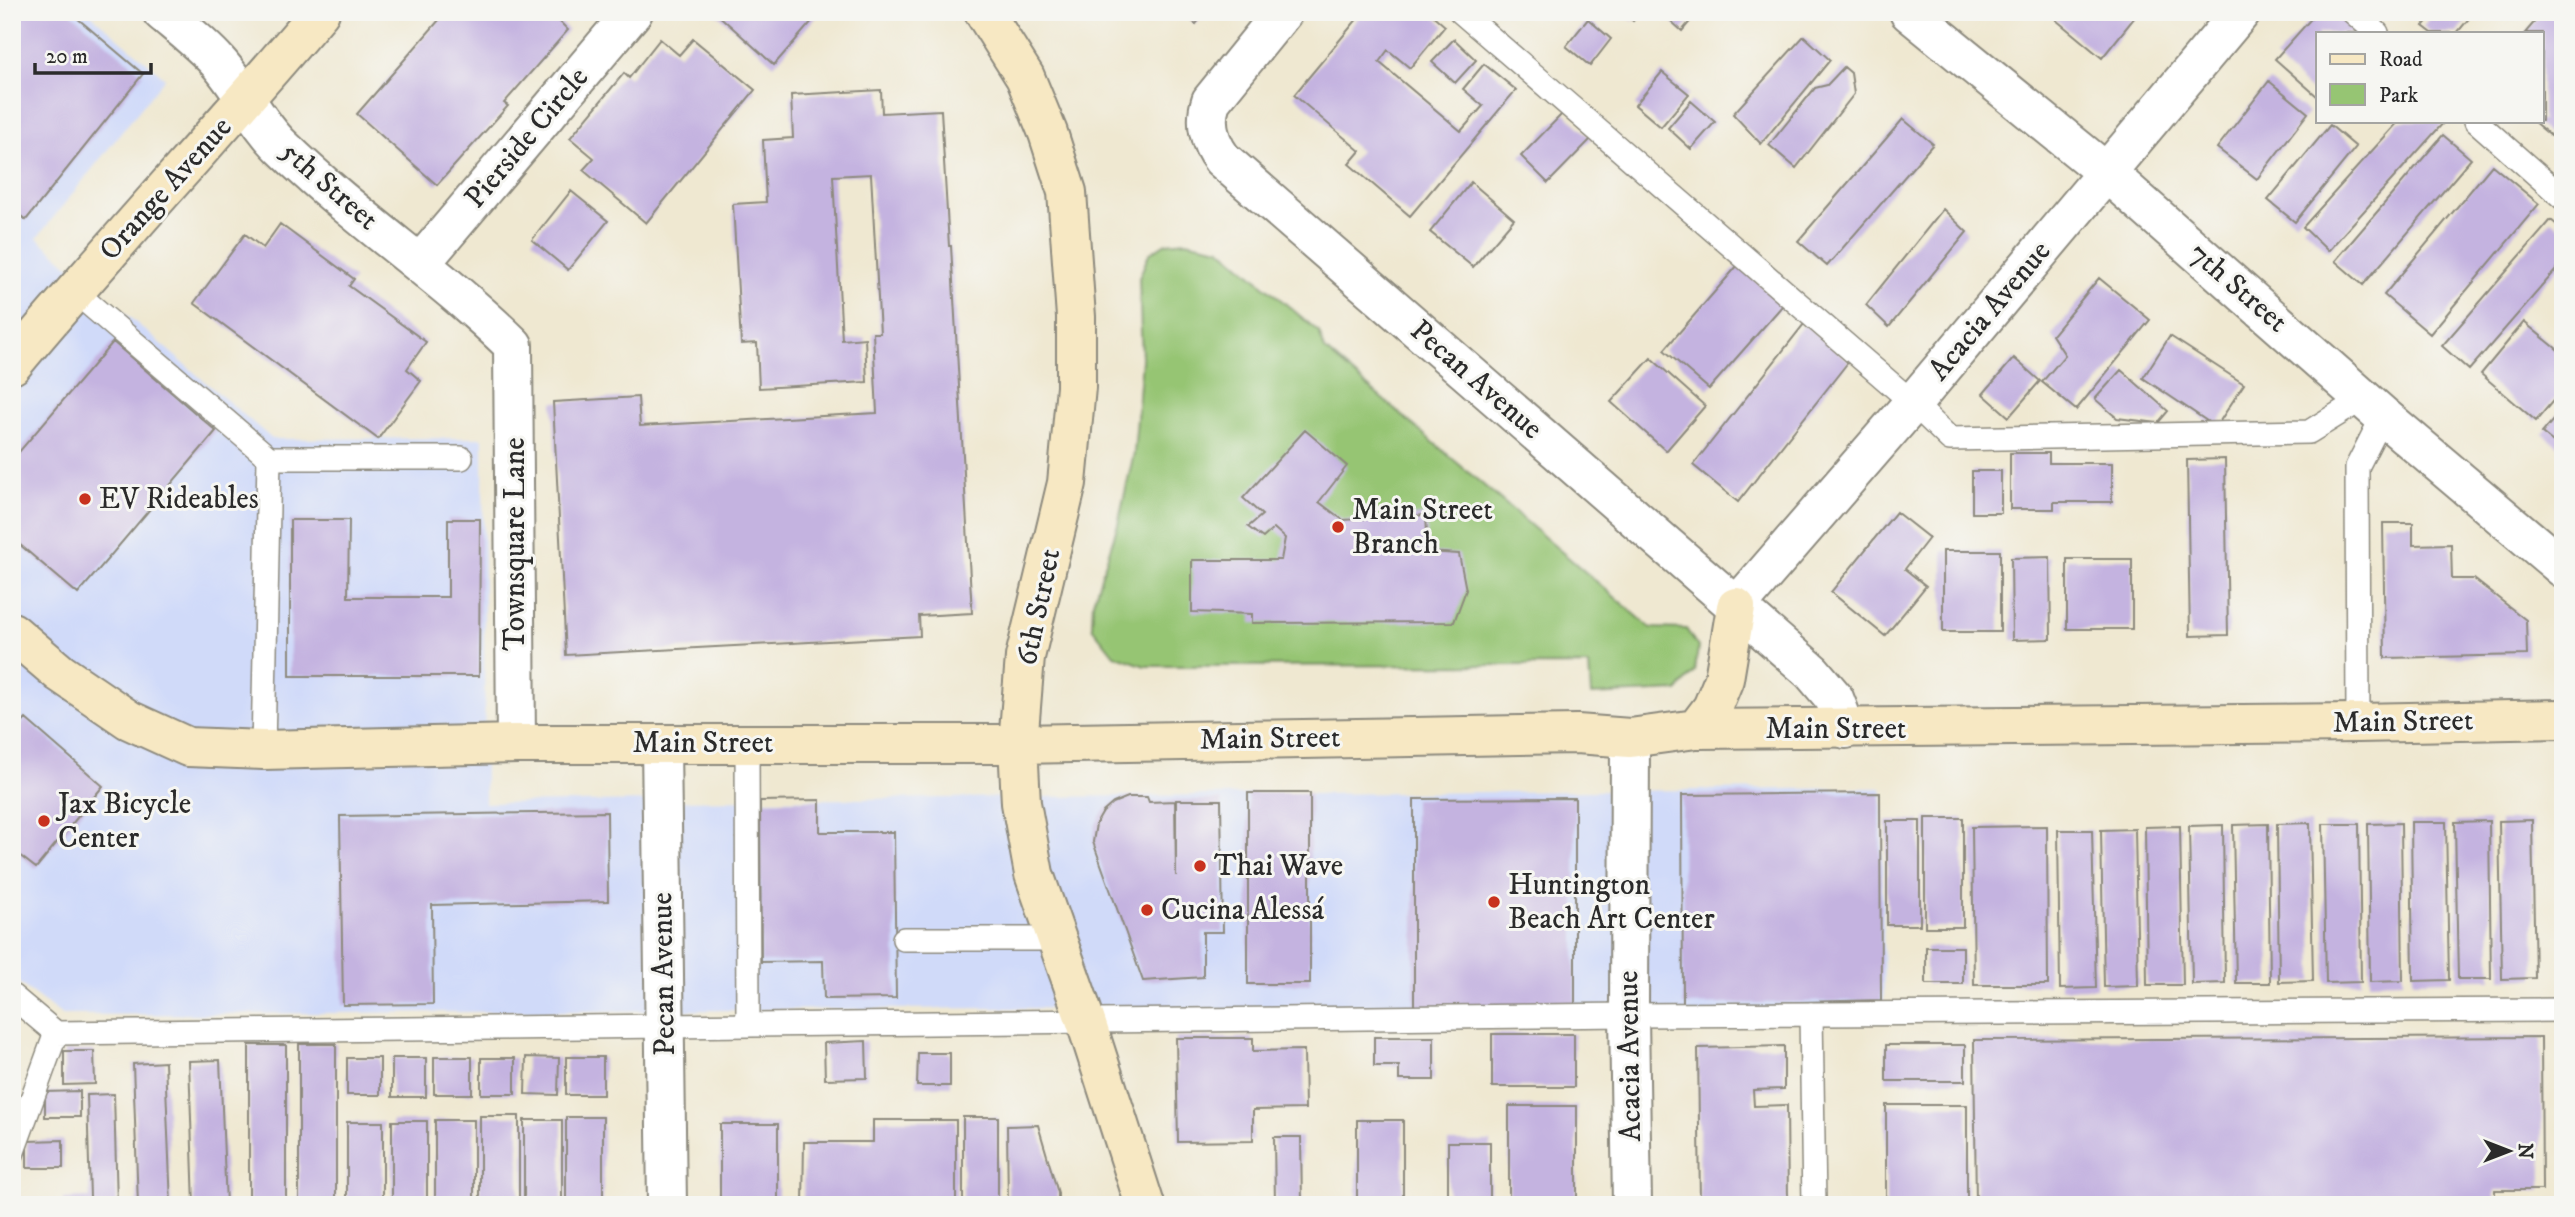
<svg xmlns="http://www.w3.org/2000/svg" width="2575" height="1217" font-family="'IM FELL DW Pica',serif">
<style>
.built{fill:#d0daf9}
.green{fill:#96c573;stroke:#60784f;stroke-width:2}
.building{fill:#c4b3e0}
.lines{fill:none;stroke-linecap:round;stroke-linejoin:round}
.lane-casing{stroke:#8d8a7e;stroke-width:26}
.street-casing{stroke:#8d8a7e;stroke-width:42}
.secondary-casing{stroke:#8d8a7e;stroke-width:42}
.lane{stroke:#fff;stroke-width:23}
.street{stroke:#fff;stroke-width:38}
.secondary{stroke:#f7e8c3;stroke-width:38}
.poi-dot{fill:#c8321e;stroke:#f6f6f2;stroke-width:2.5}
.labels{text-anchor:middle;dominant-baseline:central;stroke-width:6;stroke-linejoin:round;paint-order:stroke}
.street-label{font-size:30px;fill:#2b2b2b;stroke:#f6f6f2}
.poi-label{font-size:30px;fill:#2b2b2b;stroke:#f6f6f2;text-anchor:start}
</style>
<rect width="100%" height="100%" fill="#f6f6f2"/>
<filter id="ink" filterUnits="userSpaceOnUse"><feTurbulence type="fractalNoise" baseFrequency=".0143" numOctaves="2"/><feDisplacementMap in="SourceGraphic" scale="14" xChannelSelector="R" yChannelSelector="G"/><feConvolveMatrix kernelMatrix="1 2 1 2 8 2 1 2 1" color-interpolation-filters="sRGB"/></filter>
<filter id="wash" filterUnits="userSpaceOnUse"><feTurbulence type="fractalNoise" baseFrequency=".00686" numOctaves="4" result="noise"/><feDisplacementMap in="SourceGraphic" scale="28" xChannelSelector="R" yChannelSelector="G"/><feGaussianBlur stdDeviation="1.57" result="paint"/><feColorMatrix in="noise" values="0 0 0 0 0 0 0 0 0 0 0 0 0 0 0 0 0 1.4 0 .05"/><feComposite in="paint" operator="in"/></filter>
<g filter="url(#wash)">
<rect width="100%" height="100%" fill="#efe8d1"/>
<path class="built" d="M12 12H88L165 78 37 238 272 439 483 438 485 803 1882 788 1884 1019 1008 1008 62 1015 12 978Z"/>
<path class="green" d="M1186 241 1220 248 1319 332 1325 350 1651 628 1686 629 1698 647 1695 672 1677 691 1591 695 1589 665 1145 666 1114 655 1092 627 1093 602 1118 524 1134 453 1142 360 1139 278 1149 254 1166 243Z"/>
<g id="blocks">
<path class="building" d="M12 12H70L143 74 26 220 12 209Z
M446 12H550L568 30 504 103 508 106 437 185 357 114Z
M715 12H820L774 65Z
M1181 12H1205L1196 24Z
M1363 12H1429L1445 26 1410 68 1388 50 1379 62 1461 131 1483 106 1463 89 1484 64 1516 90 1410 216 1349 164 1360 151 1294 95Z
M1623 12H1641L1633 21Z
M1661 12H1698L1682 31Z
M2063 12H2139L2102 58 2056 20Z
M2317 12H2335L2359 33H2318V97L2275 59Z
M2435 12H2467L2471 16 2457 33H2432L2423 26Z
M2517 12H2534L2526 20Z
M2543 12H2563V146L2533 121H2542V33H2525Z
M1588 19 1611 39 1590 66 1566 46Z
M1804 36 1830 60 1761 144 1733 114Z
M660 39 679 55 693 39 755 90 646 223 583 170 594 158 570 138 624 73 629 78Z
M1454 39 1476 60 1455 83 1432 62Z
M1844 67 1851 73 1854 94 1796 168 1769 145 1815 88 1827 85Z
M1662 72 1689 94 1661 127 1635 105Z
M2269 81 2308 113 2257 179 2217 148Z
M881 90 882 113 941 110 949 246H951L972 613 919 616 920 636 566 655 553 402 638 397 640 426 877 413 873 333H880L871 174 833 176 842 340 865 338 867 382 759 388 757 343 741 344 733 204 766 202 763 140 793 138 791 95Z
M1691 101 1715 122 1691 149 1668 128Z
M1564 112 1591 139 1548 183 1521 156Z
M1903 119 1933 144 1827 266 1798 241Z
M2399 121H2445L2328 251 2303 227Z
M2330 125 2356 147 2295 222 2268 200Z
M2443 135 2471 159 2363 285 2335 261Z
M2492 165 2539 204 2430 334 2384 295Z
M1471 182 1514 219 1473 267 1430 232Z
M571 191 608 221 568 270 532 240Z
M1943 209 1967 232 1889 327 1866 305Z
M2551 220 2563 230V262L2469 370 2442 346Z
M280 224 354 279 349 286 426 342 407 369 421 381 378 439 194 303 245 234 263 248Z
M1738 265 1783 305 1709 389 1664 350Z
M2099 278 2150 320 2076 410 2042 382 2065 355 2052 335Z
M2524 322 2563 354V389L2536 421 2481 374Z
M1804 324 1849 361 1738 502 1693 465Z
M2170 336 2244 384 2216 427 2143 378Z
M113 342 216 431 78 594 12 538V460Z
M1651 358 1705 406 1666 451 1611 402Z
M2014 358 2040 381 2009 417 1983 394Z
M2121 370 2168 411 2158 423 2117 418 2095 399Z
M2563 408V450L2542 433Z
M1305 430 1347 466 1319 502 1343 520 1426 515 1428 552 1459 554 1466 590 1454 622 1252 623V614L1192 612V560H1281L1285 538 1274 528 1263 538 1248 527 1262 515 1243 498Z
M2010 453H2049V463H2112V502H2054V509H2010Z
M2225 459 2228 635 2190 636 2187 460Z
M1972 471H2001V513H1972Z
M1896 512 1929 538 1905 569 1926 586 1885 636 1831 592Z
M448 519H480L479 676H290V520H349L348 597H448Z
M2383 523H2413V545L2451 544 2452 579H2474L2526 620 2527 655 2385 658Z
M1943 551H2000V632H1943Z
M2050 557 2051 639 2012 640 2011 558Z
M2067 559H2132V629H2067Z
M26 719 103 786 36 868 19 855 12 864V734Z
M1248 793H1310V984H1248Z
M1880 793 1881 1000 1683 1005 1682 795Z
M1128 797H1147L1149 802 1175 801 1176 876V800H1221L1223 932H1203V977L1143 981 1093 842 1096 824 1103 812 1113 803Z
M1575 798V1005L1414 1006V799Z
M820 800V832H894L896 998 824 999 823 961 761 962 760 801Z
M607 812 608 901 432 905 433 1004 343 1005 340 816Z
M1925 818H1963V927H1925Z
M2532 820 2535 978 2502 979 2499 821Z
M1887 821H1920V925H1887Z
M2489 821 2491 979H2458L2455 822Z
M2411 822H2446L2449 980 2413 981Z
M2310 823 2313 981 2279 982 2277 824Z
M2401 823 2403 981 2370 982 2368 824Z
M2268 824 2270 983H2236L2233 825Z
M2323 824H2359L2361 982 2326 983Z
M2223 825 2225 983 2192 984 2189 826Z
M2047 826 2048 985H1974L1972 827Z
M2180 826 2183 985H2147L2145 827Z
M2135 829 2138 986 2104 987 2101 830Z
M2058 830H2092L2096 988 2060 989Z
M1926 947H1963V984H1926Z
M1492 1034H1574V1087H1492Z
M1374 1037H1434V1080H1399V1066H1374Z
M2541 1037 2542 1190H2495V1205H1976L1974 1040Z
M1176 1038H1253V1051L1304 1050 1305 1109 1253 1110V1141L1178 1142Z
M866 1041 867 1078 825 1079 824 1043Z
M299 1044H336V1205H299Z
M249 1045H286V1205H249Z
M1886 1045H1965V1081H1886Z
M1784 1046V1089L1753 1090 1754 1106 1787 1105 1788 1204 1700 1203 1698 1048Z
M64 1051H94L95 1084 64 1085Z
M918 1053H950V1086H917Z
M434 1057H472V1094H434Z
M526 1057 559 1058 558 1095 525 1094Z
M566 1057H603V1095H566Z
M347 1058H380V1095H347Z
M392 1058H426V1097H392Z
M481 1058H515V1094H481Z
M220 1060 226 1205H194L189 1061Z
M165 1062 171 1205H138L133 1064Z
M80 1091V1117H45V1092Z
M114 1094 117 1205H64V1199L90 1198 87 1095Z
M1886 1105H1967V1205H1886Z
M1509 1106H1577V1205H1509Z
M480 1116H519V1205H480Z
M566 1117H603V1205H566Z
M963 1117H998V1205H963Z
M435 1120H474V1205H435Z
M524 1120H562V1205H524Z
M873 1120H956V1205H803L804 1142H873Z
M1357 1120H1403V1205H1357Z
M392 1121H427V1205H392Z
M347 1122H383V1205H347Z
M720 1124H778V1205H720Z
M1038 1125 1058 1193V1205H1008L1007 1126Z
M1274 1137H1301L1302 1205H1275Z
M63 1140V1168H27V1141Z
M1448 1142H1490V1205H1448Z
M56 1201 57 1205H12V1202Z"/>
</g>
</g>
<g filter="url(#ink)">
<use href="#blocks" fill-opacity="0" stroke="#8d8a7e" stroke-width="2"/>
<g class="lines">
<defs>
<path id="lane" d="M1461 12 1913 403 1950 439 2309 432 2364 398
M2353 12 2377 33
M2476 121 2563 198
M74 291 269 458
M2358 723 2357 467 2383 416
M747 744 748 1024
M263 750 269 458H461
M904 939H1055
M12 996 56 1033 1629 1015 2563 1010
M1811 1014 1814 1205
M12 1154 56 1033"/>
<path id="street" d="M162 12C181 28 202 44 218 62 241 87 256 122 282 147 355 218 440 274 513 345L516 744
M1283 12 1211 101C1204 122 1209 142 1222 159L1812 672 1834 698 1846 729
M1909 12 2107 173 2383 416 2563 568
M420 264 633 12
M1736 607 1913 403 2241 12
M1630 738 1629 1015 1632 1205
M661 744 667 1205"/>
<path id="secondary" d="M984 12 1025 77 1048 133 1067 192 1076 317V387L1067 483 1025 657 1018 744 1021 803 1034 874 1086 1022 1145 1205
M12 365C112 245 219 131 320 12
M12 632 60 673 129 720 188 747 263 750 516 744H1018L1577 734 1630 738 1696 729 2358 723 2563 719
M1696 729 1712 708 1724 679 1736 607"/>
</defs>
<use href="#lane" class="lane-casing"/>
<use href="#street" class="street-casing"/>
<use href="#secondary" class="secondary-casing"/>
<use href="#lane" class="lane"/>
<use href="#street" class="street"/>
<use href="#secondary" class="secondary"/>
</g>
</g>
<g class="poi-dot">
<circle cx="85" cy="499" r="7"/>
<circle cx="1338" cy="527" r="7"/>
<circle cx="44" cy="821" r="7"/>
<circle cx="1200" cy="866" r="7"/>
<circle cx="1494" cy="902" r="7"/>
<circle cx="1147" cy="910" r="7"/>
</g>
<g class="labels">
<g class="street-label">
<text transform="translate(527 138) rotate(-50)">Pierside Circle</text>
<text transform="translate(329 186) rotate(41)">5th Street</text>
<text transform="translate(166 189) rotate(-48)">Orange Avenue</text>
<text transform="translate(2238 288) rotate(41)">7th Street</text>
<text transform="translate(1990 311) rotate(-50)">Acacia Avenue</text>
<text transform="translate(1476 380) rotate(41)">Pecan Avenue</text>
<text transform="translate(515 544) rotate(-90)">Townsquare Lane</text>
<text transform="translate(1039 607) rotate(-78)">6th Street</text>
<text transform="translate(2403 722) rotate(-1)">Main Street</text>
<text x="1836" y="729">Main Street</text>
<text transform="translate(1270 739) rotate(-1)">Main Street</text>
<text x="703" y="743">Main Street</text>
<text transform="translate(664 974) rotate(-91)">Pecan Avenue</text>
<text transform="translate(1630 1056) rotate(-91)">Acacia Avenue</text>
</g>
<g class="poi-label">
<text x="99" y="499">EV Rideables</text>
<text x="1352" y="510">Main Street<tspan x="1352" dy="34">Branch</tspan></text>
<text x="58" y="804">Jax Bicycle<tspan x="58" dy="34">Center</tspan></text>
<text x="1214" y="866">Thai Wave</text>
<text x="1508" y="885">Huntington<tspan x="1508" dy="34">Beach Art Center</tspan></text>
<text x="1161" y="910">Cucina Alessá</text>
</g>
</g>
<rect width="2575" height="1217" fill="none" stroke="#f6f6f2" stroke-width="42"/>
<rect x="2316" y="32" width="228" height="91" fill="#f6f6f2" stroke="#a5a5a2" stroke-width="2"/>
<rect x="2330" y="54" width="35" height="10" fill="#f7e8c3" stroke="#a5a5a2" stroke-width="2"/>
<text x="2379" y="66" font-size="21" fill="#2b2b2b">Road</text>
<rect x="2330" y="84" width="35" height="21" fill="#96c573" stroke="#a5a5a2" stroke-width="2"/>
<text x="2379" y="102" font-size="21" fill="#2b2b2b">Park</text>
<g transform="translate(2509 1151) rotate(90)" stroke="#f6f6f2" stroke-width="5" paint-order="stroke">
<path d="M0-5L12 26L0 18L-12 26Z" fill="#2b2b2b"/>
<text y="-10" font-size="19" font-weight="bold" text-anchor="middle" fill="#2b2b2b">N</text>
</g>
<path d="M35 63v10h116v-10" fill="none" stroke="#2b2b2b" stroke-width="3.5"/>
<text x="46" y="63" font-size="21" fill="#2b2b2b" stroke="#f6f6f2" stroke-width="5" paint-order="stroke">20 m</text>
</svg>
